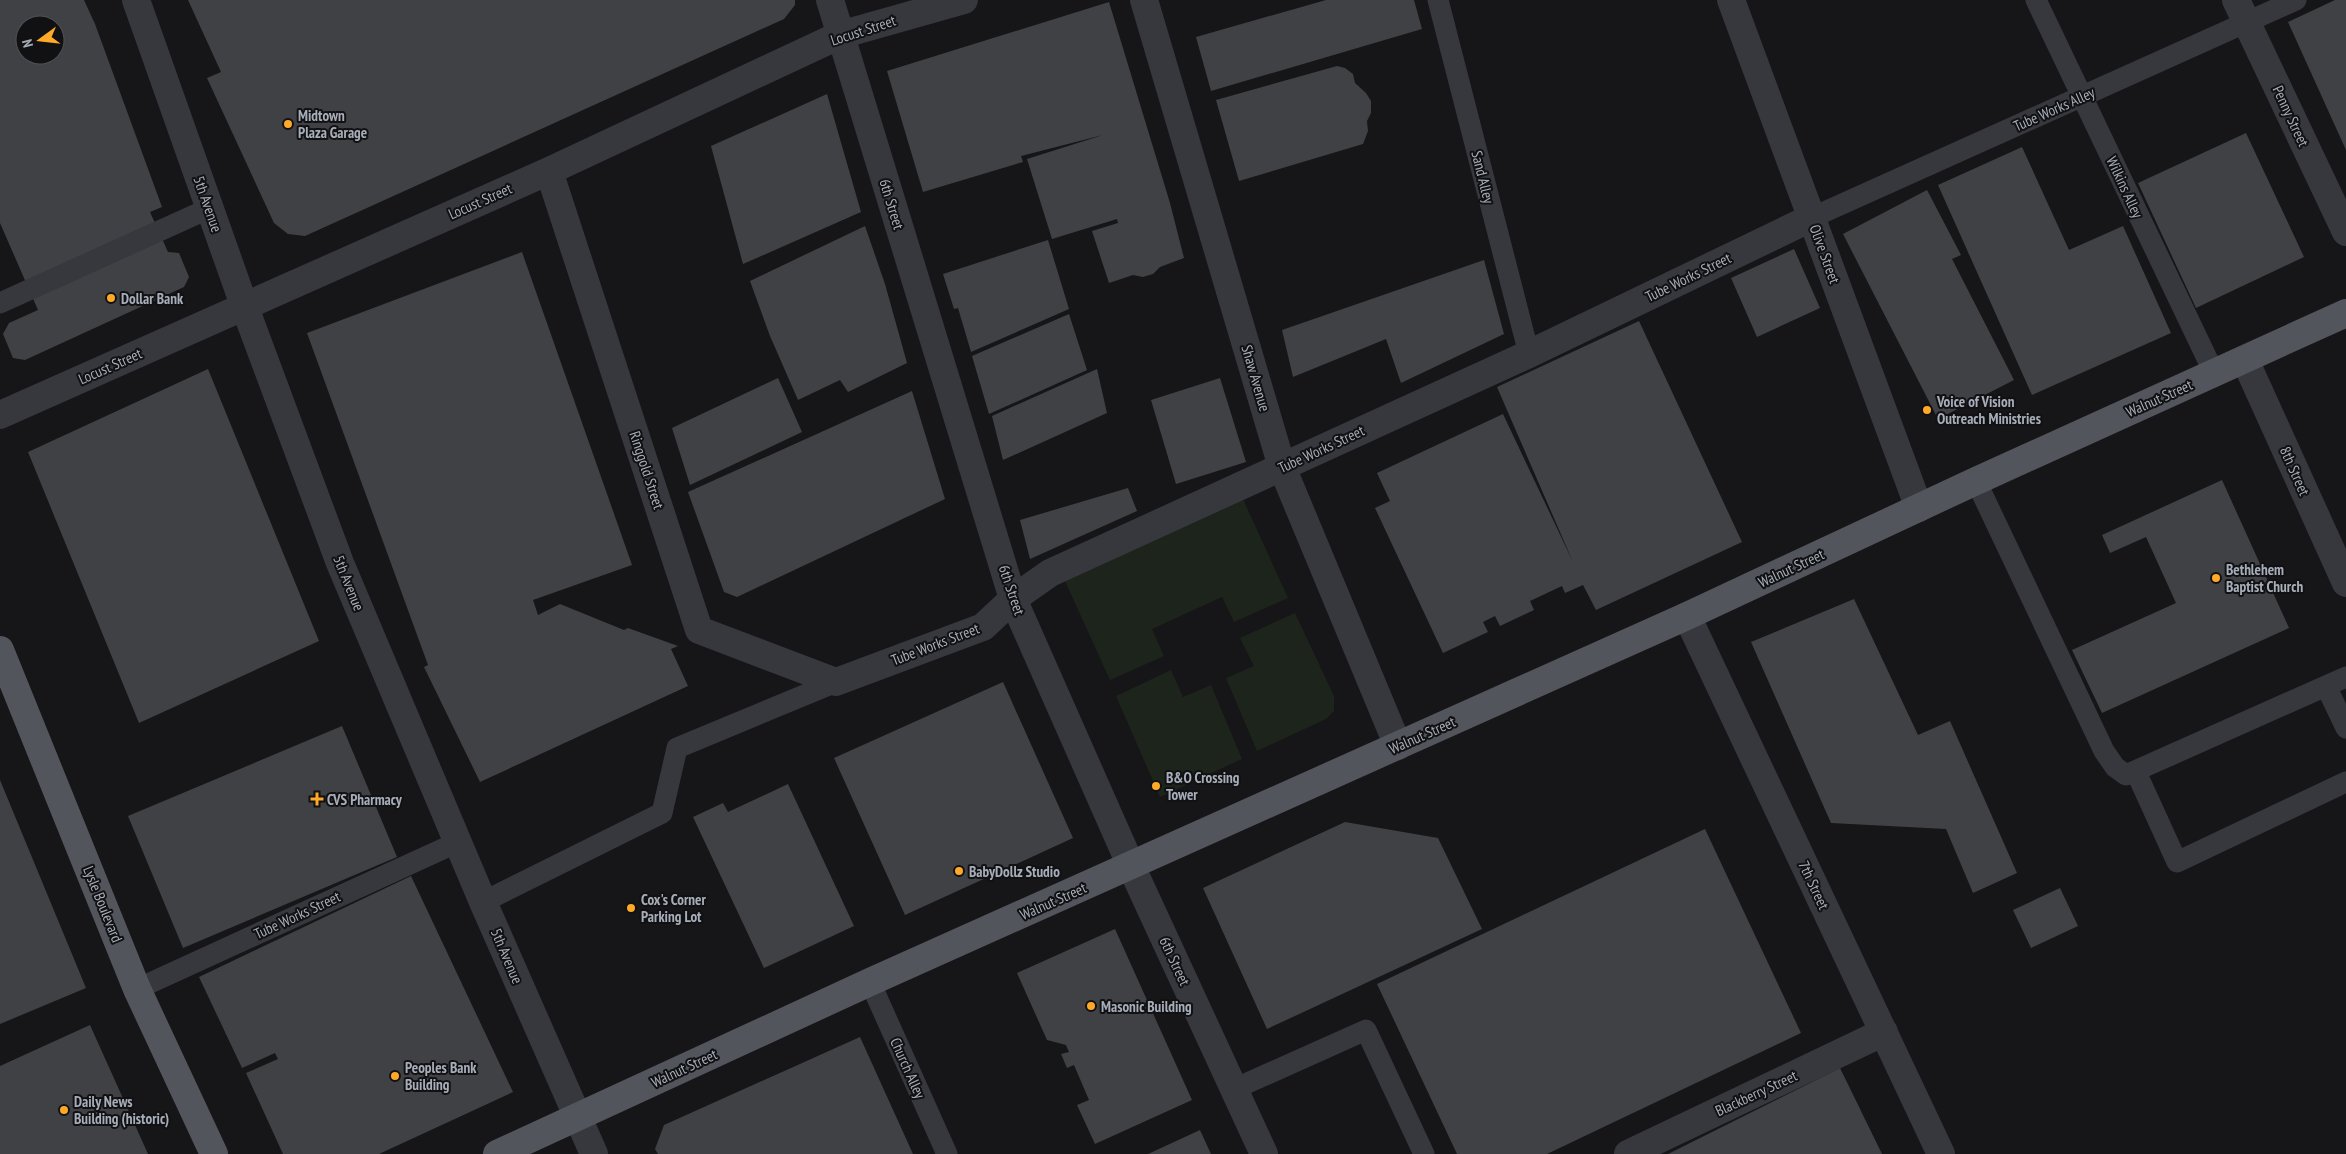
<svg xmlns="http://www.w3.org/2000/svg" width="2346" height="1154" font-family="'PT Sans Narrow',sans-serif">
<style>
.green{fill:#1c241c}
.building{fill:#404145;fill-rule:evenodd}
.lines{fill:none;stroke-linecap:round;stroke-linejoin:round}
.service{stroke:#37383e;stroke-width:21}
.minor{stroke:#37383e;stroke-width:28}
.primary{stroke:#53555d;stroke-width:28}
.poi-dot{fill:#ffa928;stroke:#111113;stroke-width:2}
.labels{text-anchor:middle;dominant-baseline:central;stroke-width:4;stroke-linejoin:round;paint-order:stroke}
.street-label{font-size:15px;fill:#a7aeb9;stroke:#111113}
.poi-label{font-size:15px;font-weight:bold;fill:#a7aeb9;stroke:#111113;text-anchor:start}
</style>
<rect width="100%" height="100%" fill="#161618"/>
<path class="green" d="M1243 499 1288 598 1234 622 1222 597 1152 629 1164 656 1110 680 1065 581Z
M1295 613 1334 696V711L1326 719 1257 751 1226 678 1254 666 1240 638Z
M1171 670 1183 697 1211 685 1242 759 1160 797 1116 696Z"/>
<path class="building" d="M0 0H84L95 24 162 207 150 212 168 252 179 253 189 277 184 287 25 360 13 358 3 334 9 323 38 310 0 223ZM25 25H55V55H25Z
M188 0H795V5L784 19 305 236 288 234 274 223 207 78 221 72Z
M1326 0H1414L1422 29 1211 91 1196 37Z
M2335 0H2346V150L2288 22Z
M1109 2 1170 203 1184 258 1160 267 1153 274 1143 277 1133 275 1109 283 1092 231 1118 223 1117 219 1052 239 1027 159 1103 135 1021 156 1023 162 923 192 887 71Z
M1337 66 1345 68 1353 74 1355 83 1366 93 1371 101V113L1367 121 1368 131 1363 144 1239 181 1216 100Z
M827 94 861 212 743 264 711 146Z
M2246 133 2304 257 2196 308 2138 183Z
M2022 147 2069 250 2123 226 2171 333 2032 395 1938 185Z
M1927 190 1961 255 1952 259 2014 380 1938 419 1843 234Z
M865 226 885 284 907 363 848 392 840 380 798 400 770 336 750 281Z
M1048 240 1069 309 971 352 958 308 954 309 943 274Z
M1794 249 1820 308 1757 337 1731 278Z
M522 252 632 565 533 600 538 615 560 604 624 630 628 628 678 646 671 649 688 686 480 782 424 667 428 665 307 333Z
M1484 260 1504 334 1401 383 1386 339 1293 377 1282 330Z
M1069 314 1087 370 989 414 972 356Z
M1639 321 1742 542 1596 610 1583 585 1565 593 1562 586 1530 601 1534 610 1500 626 1495 616 1483 622 1488 632 1443 653 1375 508 1390 501 1377 473 1503 414 1573 562 1497 387Z
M208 369 319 641 139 723 28 452Z
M1097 369 1107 413 1003 460 992 416Z
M778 378 802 432 690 485 672 428Z
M1220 378 1246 462 1176 484 1151 400Z
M912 391 945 499 737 597 724 592 688 492Z
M2222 480 2289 628 2102 713 2072 650 2176 603 2146 537 2110 553 2102 535Z
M1128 488 1137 511 1030 559 1020 520Z
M1854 599 1918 735 1950 721 2017 873 1973 893 1946 829 1831 823 1751 642Z
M1003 682 1073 838 905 915 834 758Z
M342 726 397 857 183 948 128 816Z
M0 780 86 988 0 1024Z
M788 784 854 926 764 968 693 817 723 803 728 812Z
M1345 822 1438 838 1482 929 1267 1029 1203 888Z
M1705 829 1801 1033 1547 1154H1457L1377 984Z
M411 876 513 1092 379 1154H283L246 1073 278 1059 275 1053 242 1068 199 977Z
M2060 888 2078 926 2031 948 2013 910Z
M1115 929 1192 1100 1095 1144 1077 1105 1089 1100 1074 1065 1067 1068 1061 1054 1069 1052 1066 1045 1047 1040 1017 973Z
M90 1025 148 1154H0V1066Z
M860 1037 913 1154H658L655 1149 664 1125Z
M1840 1068 1882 1154H1668Z
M1200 1130 1211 1154H1148Z"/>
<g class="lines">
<path class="service" d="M1438 0 1529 354
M2036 0 2214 373
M1811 218 2296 0
M0 303 210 208
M1976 481 2104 751 2115 767 2126 775 2346 677
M2326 686 2346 728
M2136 772 2177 862 2346 782
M483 902 662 813 677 748 836 682
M870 982 947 1154
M137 989 458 842
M1234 1089 1366 1030 1424 1154"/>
<path class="minor" d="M136 0 244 305 340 563 483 902 594 1154
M830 0 1013 599 1131 866 1264 1154
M1144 0 1282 467 1398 746
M1731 0 1919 508
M2236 0 2346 232
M549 171 699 630 836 682 983 627 1013 599 1050 573 1529 354 1811 218
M2245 360 2346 583
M0 415 549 171 840 35 964 0
M1687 616 1941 1154
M1628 1154 1884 1032"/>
<path class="primary" d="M0 650 137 989 214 1154
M497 1154 870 982 1687 616 1976 481 2346 313"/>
</g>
<g class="poi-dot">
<circle cx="288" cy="124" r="5"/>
<circle cx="111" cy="298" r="5"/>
<circle cx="1927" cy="410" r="5"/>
<circle cx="2216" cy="578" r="5"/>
<circle cx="1156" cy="786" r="5"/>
<path d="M314.5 791.5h5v5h5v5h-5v5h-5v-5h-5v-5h5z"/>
<circle cx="959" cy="871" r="5"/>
<circle cx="631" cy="908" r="5"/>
<circle cx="1091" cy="1006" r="5"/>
<circle cx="395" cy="1076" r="5"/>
<circle cx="64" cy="1110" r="5"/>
</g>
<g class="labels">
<g class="street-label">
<text transform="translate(863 30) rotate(-18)">Locust Street</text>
<text transform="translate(2054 109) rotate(-24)">Tube Works Alley</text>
<text transform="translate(2291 116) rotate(65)">Penny Street</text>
<text transform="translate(1483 177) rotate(76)">Sand Alley</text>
<text transform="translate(2125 187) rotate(65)">Wilkins Alley</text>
<text transform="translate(480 201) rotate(-24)">Locust Street</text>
<text transform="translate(208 204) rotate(71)">5th Avenue</text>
<text transform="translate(892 204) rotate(73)">6th Street</text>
<text transform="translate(1825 254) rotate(70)">Olive Street</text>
<text transform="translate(1688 277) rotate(-26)">Tube Works Street</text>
<text transform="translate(110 366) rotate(-24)">Locust Street</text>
<text transform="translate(1256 378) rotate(74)">Shaw Avenue</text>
<text transform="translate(2159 398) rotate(-24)">Walnut Street</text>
<text transform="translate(1321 449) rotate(-25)">Tube Works Street</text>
<text transform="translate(647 470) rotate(72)">Ringgold Street</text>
<text transform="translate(2295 471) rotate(66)">8th Street</text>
<text transform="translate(1791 568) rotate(-25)">Walnut Street</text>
<text transform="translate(349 583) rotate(68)">5th Avenue</text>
<text transform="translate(1012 590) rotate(71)">6th Street</text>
<text transform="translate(935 644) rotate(-21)">Tube Works Street</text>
<text transform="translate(1422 735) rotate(-24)">Walnut Street</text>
<text transform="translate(1814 885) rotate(65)">7th Street</text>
<text transform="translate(1053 901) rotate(-24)">Walnut Street</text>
<text transform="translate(103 904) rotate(68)">Lysle Boulevard</text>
<text transform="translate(297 915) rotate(-25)">Tube Works Street</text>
<text transform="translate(507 956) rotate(67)">5th Avenue</text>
<text transform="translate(1175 961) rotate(65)">6th Street</text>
<text transform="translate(684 1068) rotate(-25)">Walnut Street</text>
<text transform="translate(908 1068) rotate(66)">Church Alley</text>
<text transform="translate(1756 1093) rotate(-25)">Blackberry Street</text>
</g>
<g class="poi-label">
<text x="298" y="115">Midtown<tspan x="298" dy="17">Plaza Garage</tspan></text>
<text x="121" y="298">Dollar Bank</text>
<text x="1937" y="401">Voice of Vision<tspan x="1937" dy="17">Outreach Ministries</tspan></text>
<text x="2226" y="569">Bethlehem<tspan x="2226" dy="17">Baptist Church</tspan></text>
<text x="1166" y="777">B&amp;O Crossing<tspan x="1166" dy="17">Tower</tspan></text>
<text x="327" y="799">CVS Pharmacy</text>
<text x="969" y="871">BabyDollz Studio</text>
<text x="641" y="899">Cox's Corner<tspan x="641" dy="17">Parking Lot</tspan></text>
<text x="1101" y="1006">Masonic Building</text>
<text x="405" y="1067">Peoples Bank<tspan x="405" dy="17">Building</tspan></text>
<text x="74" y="1101">Daily News<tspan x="74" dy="17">Building (historic)</tspan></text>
</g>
</g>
<g transform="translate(40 40) rotate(255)"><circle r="24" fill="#111113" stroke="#4d5055"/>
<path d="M0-4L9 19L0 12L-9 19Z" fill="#ffa928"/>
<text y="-8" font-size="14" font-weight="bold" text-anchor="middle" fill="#a7aeb9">N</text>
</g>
</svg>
